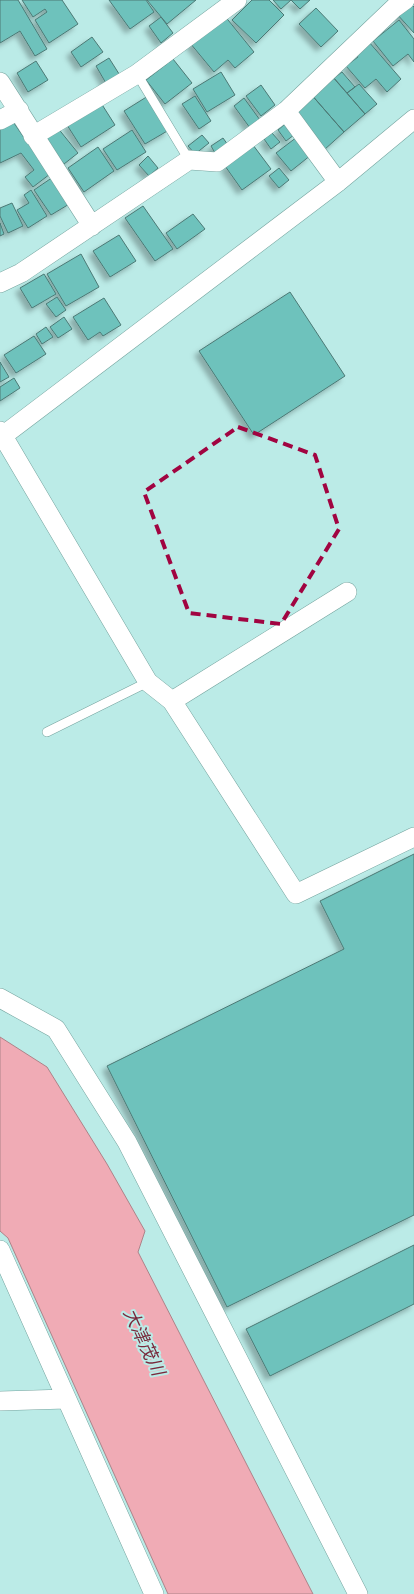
<svg xmlns="http://www.w3.org/2000/svg" width="414" height="1594" font-family="'Nunito Sans','Noto Sans JP',sans-serif">
<style>
.water{fill:#f0abb5;stroke:#ad8389}
.building{fill:#6ec2bc;stroke:#4c7975;filter:url(#shadow)}
.lines{fill:none;stroke-linecap:round;stroke-linejoin:round}
.service-casing{stroke:#75a49f;stroke-width:10}
.minor-casing{stroke:#75a49f;stroke-width:20}
.service{stroke:#fff;stroke-width:9}
.minor{stroke:#fff;stroke-width:19}
.marked{fill:none;stroke:#a10441;stroke-width:4;stroke-dasharray:10 6;stroke-linejoin:round}
.labels{text-anchor:middle;dominant-baseline:central;stroke-width:4;stroke-linejoin:round;paint-order:stroke}
.water-label{font-size:18px;font-style:italic;fill:#79293c;stroke:#bbebe7}
</style>
<defs>
<filter id="shadow"><feDropShadow dx="-4.5" dy="4.5" stdDeviation="2.5" flood-color="#0004"/></filter>
</defs>
<rect width="100%" height="100%" fill="#bbebe7"/>
<path class="water" d="M0 1037 47 1067 107 1164 145 1231 138 1252 313 1594H168L8 1238 0 1231Z"/>
<path class="building" d="M0 0H18L47 49 35 56 20 31 0 43Z
M22 0H62L78 24 49 43 35 20 47 12 45 9 33 17Z
M109 0H146L154 12 130 29Z
M147 0H196L167 24Z
M252 0H269L284 15 256 43 232 20Z
M273 0H291L281 9Z
M291 0H310L300 9Z
M409 2 414 7V33L396 13Z
M316 8 338 31 321 47 299 24Z
M224 15 254 52 235 68 228 60 214 72 190 43Z
M161 17 173 33 161 43 149 26Z
M399 20 414 39V62L408 54 393 66 373 41Z
M92 37 103 52 81 67 71 52Z
M369 42 401 79 387 92 376 79 365 88 346 66 358 57 356 54Z
M109 58 121 77 107 85 96 66Z
M173 59 192 83 165 104 146 80Z
M36 61 48 80 28 92 17 73Z
M221 72 235 95 207 112 193 89Z
M342 72 355 87 347 93 334 78Z
M331 75 365 114 344 132 310 93Z
M359 84 377 104 365 114 347 93Z
M261 85 275 105 261 116 246 96Z
M310 93 344 132 324 150 292 109Z
M148 96 169 130 145 144 124 111Z
M195 96 211 121 199 129 182 104Z
M244 98 260 120 250 128 234 106Z
M101 103 115 125 81 147 67 125Z
M14 123 29 145 31 143 54 171 33 187 25 177 34 170 21 153 0 163V129Z
M285 124 294 135 286 141 278 130Z
M57 127 78 153 64 164 43 137Z
M132 130 146 152 117 170 103 149Z
M272 133 280 142 271 149 264 139Z
M202 135 209 143 195 154 188 146Z
M297 137 311 155 291 171 276 153Z
M223 138 228 145 215 153 211 146Z
M253 145 271 169 242 190 225 166Z
M98 147 114 171 84 192 68 168Z
M148 156 158 168 149 176 139 165Z
M279 168 289 180 279 188 269 176Z
M53 177 71 203 51 215 34 190Z
M31 190 47 216 28 228 17 210 29 203 24 195Z
M12 203 23 226 8 233 0 216V208Z
M143 206 173 249 155 261 125 218Z
M193 214 205 229 177 249 166 233Z
M0 223 4 234 0 236Z
M119 235 136 261 110 277 93 251Z
M81 254 99 287 66 306 47 274Z
M44 274 56 294 32 308 20 288Z
M290 292 345 376 254 435 199 351Z
M57 297 66 310 56 317 46 304Z
M104 298 121 325 103 336 100 332 88 340 73 317Z
M64 317 72 329 58 338 50 327Z
M46 327 53 337 42 344 36 334Z
M34 336 46 354 16 373 4 355Z
M0 362 9 377 0 382Z
M14 378 20 388 0 401V387Z
M414 854V1215L227 1307 107 1066 344 949 320 901Z
M414 1245V1304L270 1376 246 1329Z"/>
<g class="lines">
<defs>
<path id="service" d="M137 74 189 160
M47 732 148 682"/>
<path id="minor" d="M0 82 92 226
M286 111 338 182
M0 120 19 110
M33 136 137 74 237 0
M0 283 21 273 189 160 217 162 286 111 394 8 405 0
M0 431 148 682 172 701 296 894 414 837
M0 438 338 182 414 119
M172 701 347 592
M0 998 56 1029 127 1142 358 1594
M0 1250 154 1594
M0 1401 66 1399"/>
</defs>
<use href="#service" class="service-casing"/>
<use href="#minor" class="minor-casing"/>
<use href="#service" class="service"/>
<use href="#minor" class="minor"/>
</g>
<path class="marked" d="M238 427 315 455 339 529 281 624 189 613 144 492Z"/>
<g class="labels">
<g class="water-label">
<text transform="translate(144 1342) rotate(65)">大津茂川</text>
</g>
</g>
</svg>
